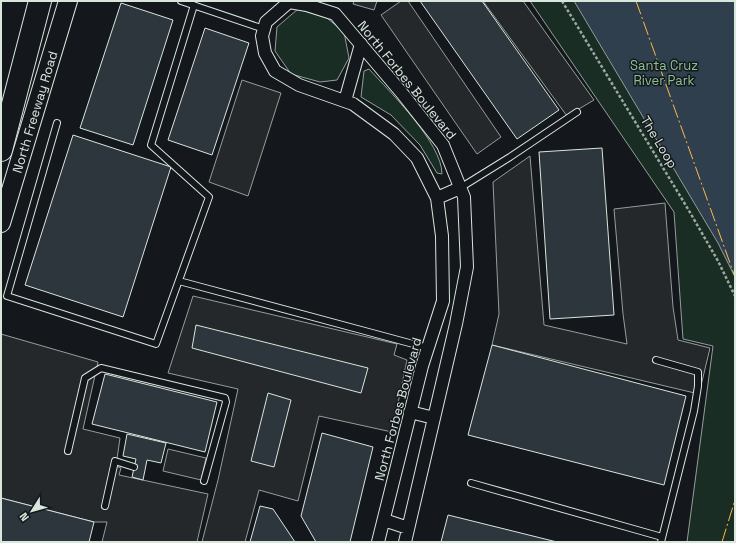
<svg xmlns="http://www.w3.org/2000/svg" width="736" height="543" font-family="'Space Grotesk',sans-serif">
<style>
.green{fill:#1a2d24;stroke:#939e99}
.parking{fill:#24282b;stroke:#939e99}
.water{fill:#2f3f4d;stroke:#939e99}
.building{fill:#2c363c;stroke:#d8e6dc}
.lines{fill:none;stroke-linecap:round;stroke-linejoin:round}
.service-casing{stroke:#d8e6dc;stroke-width:8}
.minor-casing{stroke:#d8e6dc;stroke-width:14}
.secondary-casing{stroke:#d8e6dc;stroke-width:20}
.motorway-casing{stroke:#d8e6dc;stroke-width:24}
.path{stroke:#9da8a2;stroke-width:2.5;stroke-dasharray:3 2;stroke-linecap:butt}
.service{stroke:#14181c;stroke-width:6}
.minor{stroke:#14181c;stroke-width:12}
.secondary{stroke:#14181c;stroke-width:18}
.motorway{stroke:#14181c;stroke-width:22}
.power{stroke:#ffb74d;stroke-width:1;stroke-dasharray:14 3 2 3;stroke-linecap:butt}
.labels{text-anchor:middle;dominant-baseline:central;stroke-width:3;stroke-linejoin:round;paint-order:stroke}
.park-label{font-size:13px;fill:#8ac095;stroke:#14181c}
.street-label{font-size:13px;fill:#d8e6dc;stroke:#14181c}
</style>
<rect width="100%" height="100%" fill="#14181c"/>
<path class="green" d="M530 1H735V542H687L713 346 683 339 674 212Z
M298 9 327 18 344 32 349 58 337 80 320 82 291 74 275 51 277 27Z
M369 69C390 92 442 143 442 174L437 173 420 145 391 115 361 97 364 71Z"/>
<path class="parking" d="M354 1H377L374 10 353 4Z
M401 1H408L501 137 477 154 381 15Z
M483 1H523L594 100 567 116Z
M242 80 281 93 248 196 209 182Z
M530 156 544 325 627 344 623 314 614 209 665 203 673 307 678 340 710 348 699 394 492 345 499 314 493 182Z
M193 296 397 344 394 355 407 360 392 432 319 416 298 501 259 490 245 542H202L218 480 238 389 168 373Z
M1 334 98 362 83 429 120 438 116 466 121 468 119 475 208 494 197 542H102L107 522H94L1 498Z
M168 449 206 458 201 480 163 471Z"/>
<path class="water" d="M574 1H735V277L718 243Z"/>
<path class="building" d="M420 1H482L559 110 517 139Z
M121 3 173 20 133 145 80 128Z
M205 28 249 43 212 155 168 140Z
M73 135 171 167 123 317 25 285Z
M602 148 614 315 550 319 539 152Z
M196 325 368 368 361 393 192 348Z
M492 345 686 396 664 485 468 435Z
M105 374 217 402 205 452 92 424Z
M268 393 291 400 274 467 251 461Z
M322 433 373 447 350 542H316L301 516Z
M127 434 166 443 161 463 147 460 143 480 132 477 136 459 123 456Z
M1 498 94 522 89 542H1Z
M260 506 273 509 295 542H250Z
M448 515 557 542H441Z"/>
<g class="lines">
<defs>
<path id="service" d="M181 1 264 29
M57 123 7 296 156 344 209 197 151 145 194 5
M460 188 510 157 577 112
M179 281 428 348
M656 360 698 372V386L694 411 661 542
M68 451 85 378 101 368 225 398 226 402 204 481
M471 483 662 537
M105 506 115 461 134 467"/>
<path id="minor" d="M345 101 361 44
M437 198 460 188
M410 412 434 418
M384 520 408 528
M378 542 422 366 443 301 442 236 437 198 417 158 394 134 353 104 299 85 275 71 265 53 262 36 266 22 289 2 307 5 335 14 401 92 443 145 464 197 467 267 456 324 405 542"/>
<g id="secondary">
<path id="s1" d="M1 223 68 1"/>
</g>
<path id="motorway" d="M1 150 40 1"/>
</defs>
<use href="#service" class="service-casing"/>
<use href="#minor" class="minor-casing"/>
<use href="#secondary" class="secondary-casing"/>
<use href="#motorway" class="motorway-casing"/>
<path class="path" d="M562 1 688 209 718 261 735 296"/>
<use href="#service" class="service"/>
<use href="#minor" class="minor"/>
<use href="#secondary" class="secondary"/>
<use href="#motorway" class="motorway"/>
<path class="power" d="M636 1 735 277
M722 542 735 500"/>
</g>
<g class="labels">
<g class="park-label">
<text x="664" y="65">Santa Cruz<tspan x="664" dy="15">River Park</tspan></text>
</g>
<g class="street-label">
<text transform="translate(407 80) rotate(51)">North Forbes Boulevard</text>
<text stroke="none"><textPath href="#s1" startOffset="116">North Freeway Road</textPath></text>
<text transform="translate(659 142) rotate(59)">The Loop</text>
<text transform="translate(398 409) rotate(-75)">North Forbes Boulevard</text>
</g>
</g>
<rect width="736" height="543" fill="none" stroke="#d8e6dc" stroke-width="4"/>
<g transform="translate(32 511) rotate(233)" stroke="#14181c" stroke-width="3" paint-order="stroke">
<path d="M0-3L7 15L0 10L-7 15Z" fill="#d8e6dc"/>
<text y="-6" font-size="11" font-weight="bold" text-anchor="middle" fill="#d8e6dc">N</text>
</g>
</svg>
